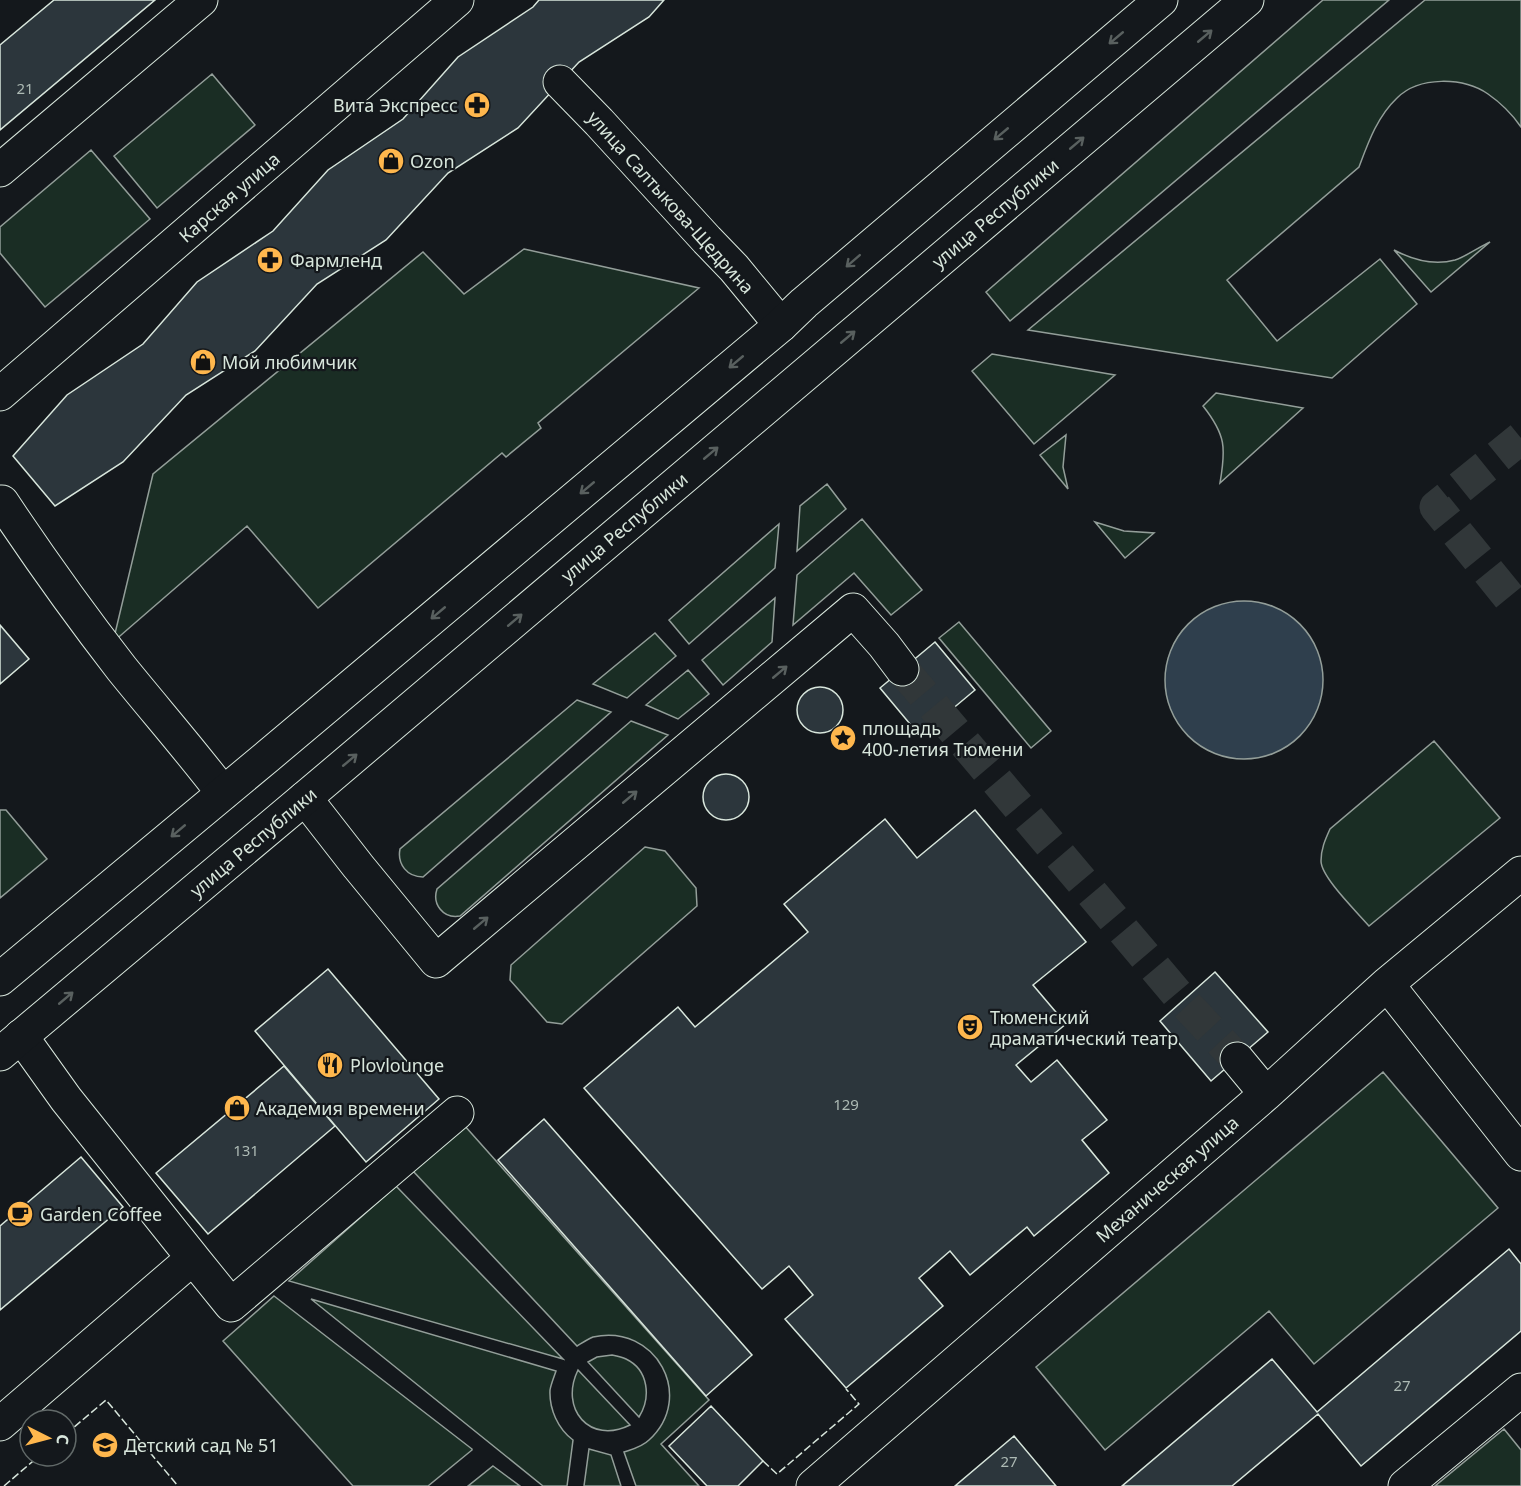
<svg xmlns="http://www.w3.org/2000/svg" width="1521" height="1486" font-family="'Noto Sans',sans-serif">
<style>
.green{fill:#1a2d24;stroke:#939e99;stroke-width:1.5}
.water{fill:#2f3f4d;stroke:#939e99;stroke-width:1.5}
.building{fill:#2c363c;stroke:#d8e6dc;stroke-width:1.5}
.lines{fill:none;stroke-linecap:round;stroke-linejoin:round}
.minor-tunnel{stroke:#313739;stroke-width:33;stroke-dasharray:33 16;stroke-linecap:butt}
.minor-casing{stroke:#d8e6dc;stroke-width:35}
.major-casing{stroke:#d8e6dc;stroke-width:35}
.minor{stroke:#14181c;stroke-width:33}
.major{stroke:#14181c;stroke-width:33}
.fence{stroke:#d8e6dc;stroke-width:1.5;stroke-dasharray:8 3;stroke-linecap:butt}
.oneway{stroke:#59605f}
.labels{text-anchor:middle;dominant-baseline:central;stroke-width:4.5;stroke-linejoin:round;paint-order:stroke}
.number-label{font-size:15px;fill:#adbab4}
.poi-label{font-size:18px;fill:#d8e6dc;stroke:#14181c;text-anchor:start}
.street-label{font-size:18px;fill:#d8e6dc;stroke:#14181c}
</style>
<rect width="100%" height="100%" fill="#14181c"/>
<path class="green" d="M1323 0H1389L1010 321 986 292Z
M1425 0H1521V127C1512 114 1501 103 1488 94 1463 77 1419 76 1397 98 1377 117 1368 143 1359 167L1227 280 1277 341 1380 259 1417 304 1332 378 1028 330Z
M212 74 255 125 157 208 114 156Z
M91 150 150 219 45 307 0 253V227Z
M1490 242 1431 292 1394 250C1413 260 1433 266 1455 260 1467 256 1479 247 1490 242Z
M524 249 699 288 538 423 541 428 506 457 502 453 318 608 247 526 113 642 153 474 423 252 464 294Z
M992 354 1115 375 1034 444 972 371Z
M1216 393 1303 408 1220 483C1226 448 1226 435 1203 406Z
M1066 435 1063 467 1068 489 1040 455Z
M827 484 846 509 797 551 800 506Z
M862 519 922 590 891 615 854 573 793 625 797 575Z
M1095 522 1124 531 1154 533 1125 558Z
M779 524 775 568 689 644 669 620Z
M775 598 772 642 723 685 702 660Z
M959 622 1051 731 1031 748 939 638Z
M655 633 676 656 627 698 593 684Z
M688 670 709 694 678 719 646 705Z
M577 700 611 712 423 877C407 877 397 864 400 849Z
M631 721 668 735 460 916C443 919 432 904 437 889Z
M1434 741 1500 818 1369 926C1357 912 1321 877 1321 861 1321 849 1325 840 1330 829Z
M0 810H6L47 859 0 898Z
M645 847 665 851 696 888 697 906 562 1024 547 1022 510 980 511 965Z
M1383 1072 1498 1208 1314 1364 1269 1311 1105 1450 1036 1367Z
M464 1125 709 1400 661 1444 699 1486H636L624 1452C633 1449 642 1447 649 1440 696 1397 656 1323 593 1337 588 1339 582 1343 577 1346L413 1171Z
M396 1186 563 1359 289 1281Z
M274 1296 472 1449V1450L428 1486H353L223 1341Z
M311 1299 556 1371C554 1377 551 1384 550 1390 549 1409 558 1429 573 1440L567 1486H543Z
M612 1355C617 1356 622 1357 626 1359 649 1370 651 1398 639 1417L588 1362 597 1357Z
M578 1370 630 1425C590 1445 559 1409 578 1370Z
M1504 1429 1521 1450V1486H1435Z
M589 1449 611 1455 621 1486H584Z
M493 1466 520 1486H468Z"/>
<path class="water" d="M1165 680a79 79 0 1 1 158 0a79 79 0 1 1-158 0Z"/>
<path class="building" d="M54 0H155L0 130V45Z
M539 0H664L649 17 579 62 518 128 448 173 386 240 317 284 255 351 186 395 123 462 55 506 13 456 67 395 143 344 197 282 273 231 328 170 403 119 458 57 533 7Z
M0 625 29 659 0 684Z
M935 642 975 690 920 736 880 688Z
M797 710a23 23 0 1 1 46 0a23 23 0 1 1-46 0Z
M703 797a23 23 0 1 1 46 0a23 23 0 1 1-46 0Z
M975 810 1086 942 1033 985 1066 1024 1016 1065 1031 1082 1057 1060 1107 1120 1082 1140 1109 1173 1034 1236 1027 1227 970 1275 950 1251 919 1278 943 1306 846 1388 785 1319 813 1295 789 1266 762 1289 584 1088 678 1007 695 1027 808 932 784 904 885 819 917 858Z
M328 969 439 1099 366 1162 255 1031Z
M1215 972 1268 1032 1211 1081 1160 1021Z
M284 1066 335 1126 208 1234 156 1173Z
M544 1119 752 1355 706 1396 498 1160Z
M81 1157 123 1207 0 1310V1226Z
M1509 1249 1521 1264V1331L1361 1466 1318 1414 1232 1486H1122L1272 1359 1317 1412Z
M711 1406 763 1461 738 1486H707L669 1446Z
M1014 1436 1056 1486H955Z"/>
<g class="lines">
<path class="minor-tunnel" d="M1509 597 1436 507 1521 438
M902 669 1183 1001 1237 1059"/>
<defs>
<path id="minor" d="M560 82 599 122 707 240 734 268 781 325
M0 170 201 0
M0 394 457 0
M2 502C40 559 80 615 122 669 156 711 191 751 223 793
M305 798 358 866 436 961 853 610 884 645 902 669
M1387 984 1521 1154
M21 1036 66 1099 193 1258
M1237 1059 1266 1094
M0 1424 193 1258 231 1305 457 1113
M813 1486 1266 1094 1387 984 1521 873
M1405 1486 1521 1390"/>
<path id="major" d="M0 979 268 756 781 325 804 303 1161 0
M0 1054 305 798 1247 0"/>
</defs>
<use href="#minor" class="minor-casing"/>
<use href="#major" class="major-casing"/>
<use href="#minor" class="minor"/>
<use href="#major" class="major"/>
<path class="fence" d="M66 1434 106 1400 178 1486
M763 1461 777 1474 859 1404 846 1389
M4 1486 39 1456"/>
</g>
<defs><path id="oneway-shaft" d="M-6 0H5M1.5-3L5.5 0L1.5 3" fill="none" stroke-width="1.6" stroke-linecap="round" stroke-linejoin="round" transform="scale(1.5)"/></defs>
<g class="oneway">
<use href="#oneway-shaft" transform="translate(1205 36) rotate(-40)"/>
<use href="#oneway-shaft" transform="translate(1116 38) rotate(140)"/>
<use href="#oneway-shaft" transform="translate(1001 134) rotate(140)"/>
<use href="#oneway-shaft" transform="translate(1077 143) rotate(-40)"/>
<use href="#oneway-shaft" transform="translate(853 261) rotate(139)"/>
<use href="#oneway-shaft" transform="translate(848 337) rotate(-40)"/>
<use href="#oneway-shaft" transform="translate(736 362) rotate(140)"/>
<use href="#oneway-shaft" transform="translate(711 453) rotate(-40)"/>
<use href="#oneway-shaft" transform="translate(587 488) rotate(140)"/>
<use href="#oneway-shaft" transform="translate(438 613) rotate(140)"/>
<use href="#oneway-shaft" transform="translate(515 620) rotate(-40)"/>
<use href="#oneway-shaft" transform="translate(780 672) rotate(-40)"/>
<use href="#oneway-shaft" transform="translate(350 760) rotate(-40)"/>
<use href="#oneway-shaft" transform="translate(630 797) rotate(-40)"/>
<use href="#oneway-shaft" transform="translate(178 831) rotate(140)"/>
<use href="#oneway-shaft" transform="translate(481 923) rotate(-40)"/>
<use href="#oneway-shaft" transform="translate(66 998) rotate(-40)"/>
</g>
<defs>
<symbol id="pharmacy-disc" viewBox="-11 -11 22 22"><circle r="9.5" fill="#ffb74d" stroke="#14181c"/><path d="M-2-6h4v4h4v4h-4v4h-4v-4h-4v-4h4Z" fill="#111"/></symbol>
<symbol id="shop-disc" viewBox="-11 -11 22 22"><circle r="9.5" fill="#ffb74d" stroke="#14181c"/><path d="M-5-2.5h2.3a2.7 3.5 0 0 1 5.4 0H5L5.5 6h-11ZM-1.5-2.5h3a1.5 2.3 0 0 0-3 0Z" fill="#111"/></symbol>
<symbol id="sight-disc" viewBox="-11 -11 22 22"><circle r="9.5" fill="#ffb74d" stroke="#14181c"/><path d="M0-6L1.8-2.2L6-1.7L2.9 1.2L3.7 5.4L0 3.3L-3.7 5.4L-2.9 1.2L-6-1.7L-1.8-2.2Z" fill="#111"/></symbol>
<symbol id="theatre-disc" viewBox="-11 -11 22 22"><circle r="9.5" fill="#ffb74d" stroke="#14181c"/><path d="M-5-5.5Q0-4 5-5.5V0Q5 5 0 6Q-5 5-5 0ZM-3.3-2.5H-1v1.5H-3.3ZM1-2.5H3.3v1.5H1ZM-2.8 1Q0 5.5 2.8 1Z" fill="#111"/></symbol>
<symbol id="restaurant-disc" viewBox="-11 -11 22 22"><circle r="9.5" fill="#ffb74d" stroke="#14181c"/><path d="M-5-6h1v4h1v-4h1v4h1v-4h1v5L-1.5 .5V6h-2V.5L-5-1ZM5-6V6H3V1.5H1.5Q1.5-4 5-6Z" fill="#111"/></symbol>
<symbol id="cafe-disc" viewBox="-11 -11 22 22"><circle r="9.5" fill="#ffb74d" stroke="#14181c"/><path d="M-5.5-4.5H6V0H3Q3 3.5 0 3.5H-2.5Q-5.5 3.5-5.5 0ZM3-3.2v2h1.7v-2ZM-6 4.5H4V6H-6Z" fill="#111"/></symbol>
<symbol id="school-disc" viewBox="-11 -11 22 22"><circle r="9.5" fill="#ffb74d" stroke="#14181c"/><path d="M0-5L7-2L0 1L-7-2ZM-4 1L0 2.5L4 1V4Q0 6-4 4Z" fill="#111"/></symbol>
</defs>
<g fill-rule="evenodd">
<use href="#pharmacy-disc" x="462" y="90" width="30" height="30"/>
<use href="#shop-disc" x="376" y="146" width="30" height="30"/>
<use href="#pharmacy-disc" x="255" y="245" width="30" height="30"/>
<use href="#shop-disc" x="188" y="347" width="30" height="30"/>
<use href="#sight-disc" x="828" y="723" width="30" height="30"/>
<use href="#theatre-disc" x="955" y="1012" width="30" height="30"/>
<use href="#restaurant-disc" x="315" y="1050" width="30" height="30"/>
<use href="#shop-disc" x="222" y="1093" width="30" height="30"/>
<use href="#cafe-disc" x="5" y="1199" width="30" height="30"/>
<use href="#school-disc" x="90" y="1430" width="30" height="30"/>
</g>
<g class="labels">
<g class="number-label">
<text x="25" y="88">21</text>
<text x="846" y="1104">129</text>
<text x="246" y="1150">131</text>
<text x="1402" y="1385">27</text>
<text x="1009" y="1461">27</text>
</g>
<g class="poi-label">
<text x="458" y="105" text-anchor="end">Вита Экспресс</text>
<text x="410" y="161">Ozon</text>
<text x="290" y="260">Фармленд</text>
<text x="222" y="362">Мой любимчик</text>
<text x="862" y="728">площадь<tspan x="862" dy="21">400-летия Тюмени</tspan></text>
<text x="990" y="1017">Тюменский<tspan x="990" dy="21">драматический театр</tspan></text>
<text x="350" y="1065">Plovlounge</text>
<text x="256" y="1108">Академия времени</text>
<text x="40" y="1214">Garden Coffee</text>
<text x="124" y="1445">Детский сад № 51</text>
</g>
<g class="street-label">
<text transform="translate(229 197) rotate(-41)">Карская улица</text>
<text transform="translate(671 202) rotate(48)">улица Салтыкова-Щедрина</text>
<text transform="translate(995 213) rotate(-40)">улица Республики</text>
<text transform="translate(624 527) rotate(-40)">улица Республики</text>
<text transform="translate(253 842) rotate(-40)">улица Республики</text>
<text transform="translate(1167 1179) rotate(-41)">Механическая улица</text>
</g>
</g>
<g transform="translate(48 1438) rotate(96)"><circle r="28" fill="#14181c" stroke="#626a69" stroke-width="1.5"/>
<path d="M0-4.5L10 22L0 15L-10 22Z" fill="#ffb74d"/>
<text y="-9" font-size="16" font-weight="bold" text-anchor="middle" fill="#d8e6dc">С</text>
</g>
</svg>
